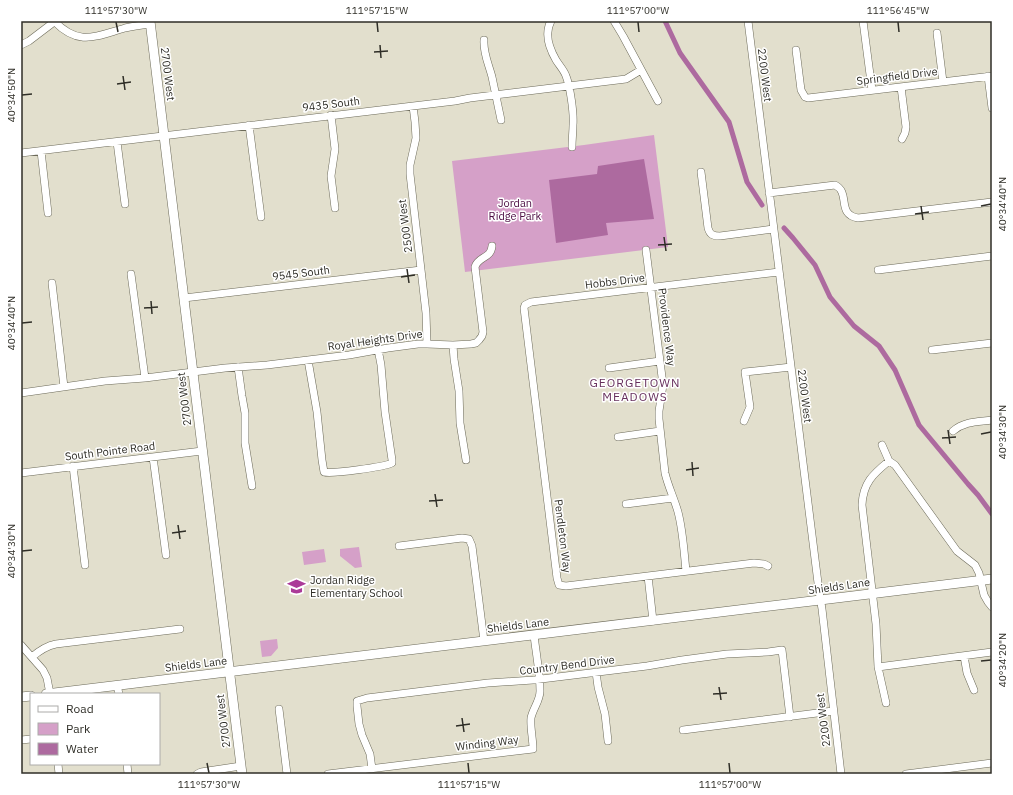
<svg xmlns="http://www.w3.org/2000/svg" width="1013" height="795" font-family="'IBM Plex Sans',sans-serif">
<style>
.green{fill:#d5a0c8}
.water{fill:#ad6a9f}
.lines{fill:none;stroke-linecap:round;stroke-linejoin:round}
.canal{stroke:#ad6a9f;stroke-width:5}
.minor-casing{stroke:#6c6a59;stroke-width:8}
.major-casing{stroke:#6c6a59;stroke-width:10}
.minor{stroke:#fff;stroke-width:7}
.major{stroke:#fff;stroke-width:9}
.ticks{fill:none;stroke:#2f2e27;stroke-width:1.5}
.labels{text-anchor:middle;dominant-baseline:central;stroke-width:3;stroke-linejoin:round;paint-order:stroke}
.street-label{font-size:11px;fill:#2f2e27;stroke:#fff}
.park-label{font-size:11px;fill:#4b0c42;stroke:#fff}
.poi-label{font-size:11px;fill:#2f2e27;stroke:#fff;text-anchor:start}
.neighbourhood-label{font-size:12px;letter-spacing:1px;fill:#67305d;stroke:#fff}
.neatline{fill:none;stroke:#2f2e27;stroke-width:1.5}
.ticks-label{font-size:10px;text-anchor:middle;fill:#2f2e27}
</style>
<rect width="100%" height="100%" fill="#e2dfcd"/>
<path class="green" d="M654 135 668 247 465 272 452 161 584 145Z
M359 547 362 567 355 568 340 556V549Z
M324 549 326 562 304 565 302 552Z
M277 639 278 648 271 656 262 657 260 641Z"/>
<path class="water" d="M644 159 654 219 606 223 608 235 556 243 549 180 597 174 598 166Z"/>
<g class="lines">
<path class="canal" d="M665 21 680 53 729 122 747 182 762 205
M784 228 793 238 815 265 830 297 854 326 879 346 895 370 919 425 968 484 978 495 992 514"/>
<defs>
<path id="minor" d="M54 21C79 47 96 36 125 28 134 26 142 25 150 24
M551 21C544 34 549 48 556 60 559 65 564 70 566 76 570 86 574 113 573 125 573 132 572 139 572 147
M614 21 623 36 658 101
M748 21 819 591 822 609 841 774
M863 21 872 90
M937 33 943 82
M484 40C483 53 489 65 492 77 495 91 498 106 501 120
M21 45 29 41 54 22
M796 50 801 90 805 97 808 98 992 76
M988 76 992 108
M901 87 906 127 905 133 902 139
M413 106 415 122 416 138 410 165V174L426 313 427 344
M331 115 335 149 331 176 335 208
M249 125 261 217
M117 142 125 204
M41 151 48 213
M21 153 455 101 470 98 626 79 641 70
M701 172 708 228C710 235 713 236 720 236L773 229
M769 193 835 185C851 193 836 214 858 218L992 202
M646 250 663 385 659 411V419L665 473C668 486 674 498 678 512 683 531 684 552 686 571
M878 270 992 256
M131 274 145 378
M52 283 64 387
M184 298 421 270
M453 345 454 359 459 391 460 423 466 460
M932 350 992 343
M308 360 317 412 322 460 324 472C332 474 384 467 392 463V460L385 412 381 365 378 349
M238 367 242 396 245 413V443L252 486
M609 368 660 361
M21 393 105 381 145 378 225 368 267 365 349 355 388 348 418 344H427L453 345 471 344 476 343 479 340 482 336 483 332 475 267C478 256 491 259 492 246
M744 421 750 407 745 372 791 367
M953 431C965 421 978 422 992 420
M618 437 660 431
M882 445 889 461 895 465 957 551 975 565 979 573 984 595 988 602 992 607
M153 457 166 555
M73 466 85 565
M21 473 202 451
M626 504 673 498
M399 546 462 538 469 539 472 546 484 641
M768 566 764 564 754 563 566 586 559 585 557 578 524 308 525 305 531 302 779 272
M648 576 653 621
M21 645 43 670 47 678 50 694
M964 656 967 673 974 690
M32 657C40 650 46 646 56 644L180 629
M878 667 992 652
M596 672 598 687 605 714 608 741
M117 685 119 694
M886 703 878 667 876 624 862 505C863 483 873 474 889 461
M279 709 287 774
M683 730 833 711
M21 740 31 739
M58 764 59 774
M127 764 128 774
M372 769 370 754 362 735 359 724 357 706V701L367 698 488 683 533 680 647 666 682 660 727 654 768 652 782 650 790 717
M197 774 201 772 241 766
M328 774 533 749C533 739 530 727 531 718 533 708 540 701 540 691 540 673 536 653 534 635
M906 774 992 763"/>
<path id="major" d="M150 21 242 774
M46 694 812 601 992 579
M21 697 31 696"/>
</defs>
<use href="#minor" class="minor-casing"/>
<use href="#major" class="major-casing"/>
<use href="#minor" class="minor"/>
<use href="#major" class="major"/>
</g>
<path class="ticks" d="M116 22 118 32M377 22 378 32M638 22 639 32M898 22 899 32M380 45 381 58M374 52 388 51M123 76 125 90M117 84 131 82M22 95 32 94M921 206 923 220M981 206 991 204M915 214 929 212M664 237 666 251M658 245 672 244M407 269 409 283M401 277 415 275M151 301 152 314M144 308 158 307M22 323 32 322M948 430 950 444M981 434 991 432M942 438 956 437M692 462 693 476M686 470 699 468M435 494 437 507M429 501 443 500M178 525 180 539M172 533 186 531M22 551 32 550M981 661 991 660M719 687 721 700M713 694 727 693M462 718 464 732M456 726 470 724M207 763 209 773M468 763 469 773M729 763 730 773"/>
<defs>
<symbol id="school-bare" viewBox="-9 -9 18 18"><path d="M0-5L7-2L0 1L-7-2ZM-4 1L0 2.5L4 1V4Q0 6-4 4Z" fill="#ab3b98" stroke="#fff" stroke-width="2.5" paint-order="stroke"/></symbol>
</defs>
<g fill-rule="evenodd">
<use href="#school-bare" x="284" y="574" width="25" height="25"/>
</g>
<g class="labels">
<g class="street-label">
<text transform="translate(168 74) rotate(83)">2700 West</text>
<text transform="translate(765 75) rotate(83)">2200 West</text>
<text transform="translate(897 76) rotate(-7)">Springfield Drive</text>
<text transform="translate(331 104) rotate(-7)">9435 South</text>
<text transform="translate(405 226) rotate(-97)">2500 West</text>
<text transform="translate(301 273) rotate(-7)">9545 South</text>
<text transform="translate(615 281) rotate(-7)">Hobbs Drive</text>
<text transform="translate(667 327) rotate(83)">Providence Way</text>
<text transform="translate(375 340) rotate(-8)">Royal Heights Drive</text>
<text transform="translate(805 396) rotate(83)">2200 West</text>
<text transform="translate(184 399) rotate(-97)">2700 West</text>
<text transform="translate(110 451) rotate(-7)">South Pointe Road</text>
<text transform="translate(563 536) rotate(83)">Pendleton Way</text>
<text transform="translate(839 586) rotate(-8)">Shields Lane</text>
<text transform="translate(518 625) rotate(-7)">Shields Lane</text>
<text transform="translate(196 664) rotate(-7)">Shields Lane</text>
<text transform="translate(567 665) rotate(-7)">Country Bend Drive</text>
<text transform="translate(823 720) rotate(-97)">2200 West</text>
<text transform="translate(223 721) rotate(-97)">2700 West</text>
<text transform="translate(487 743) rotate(-7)">Winding Way</text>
</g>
<g class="park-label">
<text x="515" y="203">Jordan<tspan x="515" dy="13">Ridge Park</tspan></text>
</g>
<g class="poi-label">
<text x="310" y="580">Jordan Ridge<tspan x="310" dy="13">Elementary School</tspan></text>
</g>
<g class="neighbourhood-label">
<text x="635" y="382">GEORGETOWN<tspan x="635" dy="14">MEADOWS</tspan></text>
</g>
</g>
<rect width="1013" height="795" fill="none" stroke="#ffffff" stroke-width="44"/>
<rect x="30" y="693" width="130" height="72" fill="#ffffff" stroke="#acaba9"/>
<rect x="38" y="706" width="20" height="6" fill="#ffffff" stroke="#acaba9"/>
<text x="66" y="713" font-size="12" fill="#2f2e27">Road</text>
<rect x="38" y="723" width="20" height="12" fill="#d5a0c8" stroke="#acaba9"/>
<text x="66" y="733" font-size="12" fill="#2f2e27">Park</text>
<rect x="38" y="743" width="20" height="12" fill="#ad6a9f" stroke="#acaba9"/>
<text x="66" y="753" font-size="12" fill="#2f2e27">Water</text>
<rect x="22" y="22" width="969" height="751" class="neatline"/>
<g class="ticks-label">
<text x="116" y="14">111°57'30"W</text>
<text x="377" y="14">111°57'15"W</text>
<text x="638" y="14">111°57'00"W</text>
<text x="898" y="14">111°56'45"W</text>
<text transform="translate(11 95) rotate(-90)" y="4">40°34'50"N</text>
<text transform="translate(1002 204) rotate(-90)" y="4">40°34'40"N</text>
<text transform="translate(11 323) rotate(-90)" y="4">40°34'40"N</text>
<text transform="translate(1002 432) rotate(-90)" y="4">40°34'30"N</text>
<text transform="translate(11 551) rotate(-90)" y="4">40°34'30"N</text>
<text transform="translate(1002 660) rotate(-90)" y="4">40°34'20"N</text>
<text x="209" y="788">111°57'30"W</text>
<text x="469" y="788">111°57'15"W</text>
<text x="730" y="788">111°57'00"W</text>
</g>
</svg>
